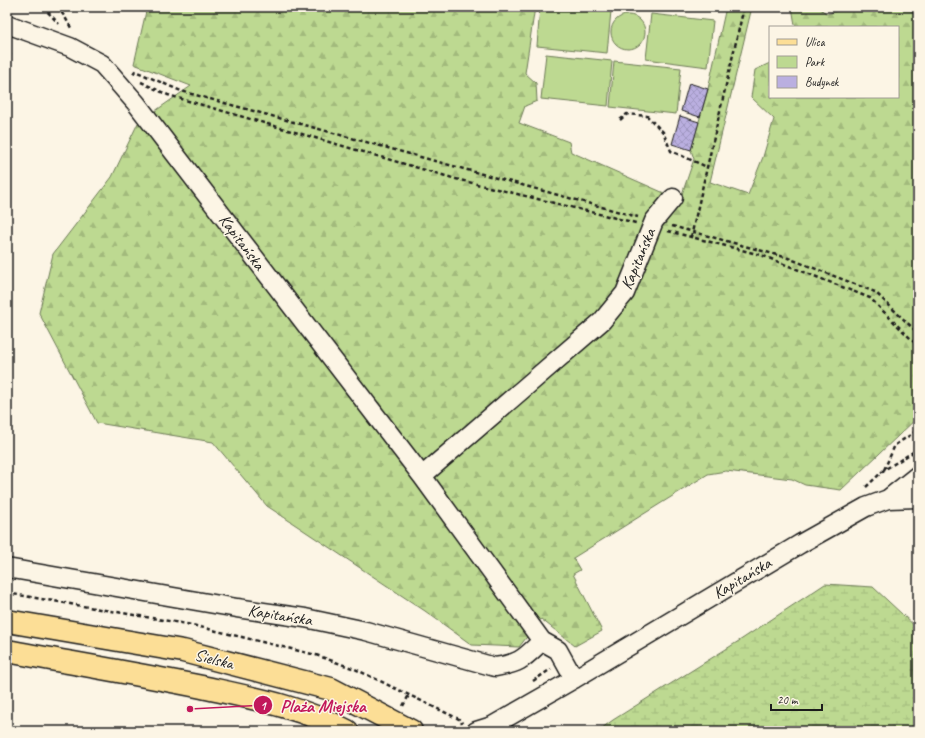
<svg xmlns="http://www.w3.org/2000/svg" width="925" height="738" font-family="Caveat,sans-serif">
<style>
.green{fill:#bdd991;stroke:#6c7a56}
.forest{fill:url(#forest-firs);stroke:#6c7a56}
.wetland{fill:url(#wetland-marsh);stroke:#6c7a56}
.building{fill:url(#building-cross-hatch);stroke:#1c1c1c}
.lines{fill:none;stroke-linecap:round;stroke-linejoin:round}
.minor-casing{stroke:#1c1c1c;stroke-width:21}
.major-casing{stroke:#1c1c1c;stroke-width:25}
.path{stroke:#1c1c1c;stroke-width:2.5;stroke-dasharray:4 3;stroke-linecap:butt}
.minor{stroke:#fcf5e5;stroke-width:18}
.major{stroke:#fcde96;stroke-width:22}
.labels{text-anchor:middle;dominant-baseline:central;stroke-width:3;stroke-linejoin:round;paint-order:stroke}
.street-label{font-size:17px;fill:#1c1c1c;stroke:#fcf5e5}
.leader{fill:none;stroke:#c2185b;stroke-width:1.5}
.callout-dot{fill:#c2185b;stroke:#fcf5e5;stroke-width:1.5}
.mark-label{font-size:12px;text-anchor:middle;font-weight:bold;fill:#fff}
.callout-label{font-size:18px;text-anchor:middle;font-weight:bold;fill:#c2185b;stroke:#fcf5e5;stroke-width:3;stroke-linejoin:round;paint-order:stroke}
</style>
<defs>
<pattern id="forest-firs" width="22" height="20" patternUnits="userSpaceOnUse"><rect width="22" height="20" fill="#bdd991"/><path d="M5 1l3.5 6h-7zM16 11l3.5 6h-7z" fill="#a2ba7c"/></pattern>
<pattern id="wetland-marsh" width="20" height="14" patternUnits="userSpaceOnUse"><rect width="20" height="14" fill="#bdd991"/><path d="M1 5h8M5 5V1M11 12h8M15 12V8" fill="none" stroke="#a2ba7c"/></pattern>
<pattern id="building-cross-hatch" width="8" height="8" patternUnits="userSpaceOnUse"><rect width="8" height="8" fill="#baafe0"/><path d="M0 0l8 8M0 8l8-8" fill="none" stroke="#9f96c0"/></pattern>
</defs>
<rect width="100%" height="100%" fill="#fcf5e5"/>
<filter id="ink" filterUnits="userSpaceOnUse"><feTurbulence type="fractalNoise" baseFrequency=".025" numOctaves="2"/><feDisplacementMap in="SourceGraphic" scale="8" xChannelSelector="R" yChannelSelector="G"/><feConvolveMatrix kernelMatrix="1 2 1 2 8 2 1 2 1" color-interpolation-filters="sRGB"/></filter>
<g filter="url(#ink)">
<path class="green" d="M540 7H574L611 11 607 53 537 46Z
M651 14 713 21 708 67 646 59Z
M611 32a17 17 0 1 1 34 0a17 17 0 1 1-34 0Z
M546 54 612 61 608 106 541 99Z
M614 61 681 68 676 114 610 107Z"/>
<path class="forest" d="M147 7H535L525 73 536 83 537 101 525 106 519 123 569 142 571 152 680 200 694 159 691 150 708 89 726 7H752L710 182 748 195 763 157 774 119 751 97 755 70 770 63V97H898V27H797L795 25 792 7H818L827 14 850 7H907L918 16V417L841 490 805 485 792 479 726 471 708 474 573 558 580 570 573 574 602 631 575 646 541 619 519 647 472 645 425 611 267 506 213 442 97 423 39 313 53 254 112 177 138 123 191 86 134 64Z"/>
<path class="wetland" d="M825 584 873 587 918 629V731H598L613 720 742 639Z"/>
<path class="building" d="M7 53 11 54 7 68Z
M689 83 708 89 700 117 681 111Z
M680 116 699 122 691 150 672 144Z"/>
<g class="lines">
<defs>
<path id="minor" d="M7 24 70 47 102 64 136 103 422 476 542 641
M422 476 602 321 625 293 654 221 673 198
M888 499 918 475
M7 568 237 608 305 618 366 631 495 667C521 663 523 659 542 641L558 650 574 679
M476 731 492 726 574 679 800 544 866 507 888 499 918 498"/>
<path id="major" d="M7 621 183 651 331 689 411 731
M7 651C72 663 137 674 202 687 252 698 302 707 347 731"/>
</defs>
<use href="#minor" class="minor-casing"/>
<use href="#major" class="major-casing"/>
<path class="path" d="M43 7 59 24
M57 7 65 17 71 28
M133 74 135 71 181 91 638 217
M141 82 168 95 456 179 636 223
M620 120 627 114 647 116 663 132 671 151 707 167
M672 226 788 258 875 292 918 333
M668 231 761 255 870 298 918 346
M691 237 744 7
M884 470 895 445 918 430
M866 487 884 470 918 449
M7 593 192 625 316 655 355 669 461 720 462 723
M533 681 551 669
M403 706 409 695"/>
<use href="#minor" class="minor"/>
<use href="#major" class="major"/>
</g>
</g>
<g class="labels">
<g class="street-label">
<text transform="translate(242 242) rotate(53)">Kapitańska</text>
<text transform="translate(638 259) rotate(-67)">Kapitańska</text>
<text transform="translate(742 578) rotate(-31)">Kapitańska</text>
<text transform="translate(280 615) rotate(9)">Kapitańska</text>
<text transform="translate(214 659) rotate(14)">Sielska</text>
</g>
</g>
<path class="leader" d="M190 709L263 705"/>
<g class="callout-dot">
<circle cx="190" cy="709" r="4"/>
<circle cx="263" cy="705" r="10"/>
</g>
<g class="mark-label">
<text x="263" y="710">1</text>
</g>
<g class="callout-label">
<text x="323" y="712">Plaża Miejska</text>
</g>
<rect width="925" height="738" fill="none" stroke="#fcf5e5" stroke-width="24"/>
<rect x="12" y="12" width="901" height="714" fill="none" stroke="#1c1c1c" stroke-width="1.5" filter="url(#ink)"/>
<rect x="769" y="26" width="130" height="72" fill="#fcf5e5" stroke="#a29e95"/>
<rect x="777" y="39" width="20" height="6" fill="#fcde96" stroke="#a29e95"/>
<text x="805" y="46" font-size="12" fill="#1c1c1c">Ulica</text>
<rect x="777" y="56" width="20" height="12" fill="#bdd991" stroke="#a29e95"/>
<text x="805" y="66" font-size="12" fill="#1c1c1c">Park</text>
<rect x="777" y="76" width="20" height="12" fill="#baafe0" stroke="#a29e95"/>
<text x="805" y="86" font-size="12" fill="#1c1c1c">Budynek</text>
<path d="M771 704v6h51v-6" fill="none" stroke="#1c1c1c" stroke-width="2"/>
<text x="777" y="704" font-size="12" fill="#1c1c1c" stroke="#fcf5e5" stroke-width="3" paint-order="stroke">20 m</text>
</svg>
